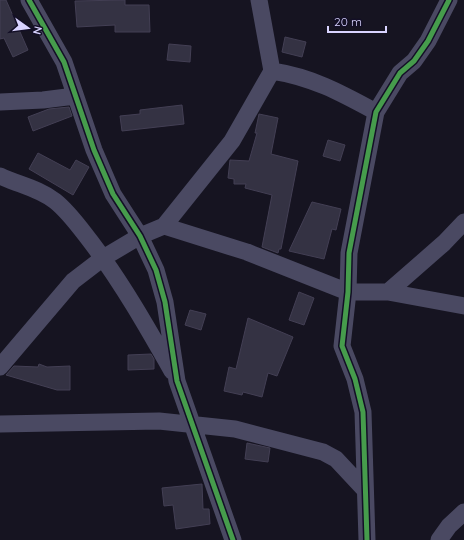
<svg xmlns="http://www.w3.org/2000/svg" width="464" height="540" font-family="Quicksand,sans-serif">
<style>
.building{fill:#343243;stroke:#433f54}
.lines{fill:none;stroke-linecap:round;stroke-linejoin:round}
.minor{stroke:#4a4962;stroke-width:17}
.cycleway-casing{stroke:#130f26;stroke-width:8}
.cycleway{stroke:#469c4c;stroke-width:5}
</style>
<rect width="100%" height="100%" fill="#161421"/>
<path class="building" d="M0 0H6L28 50 13 57 4 38 0 39Z
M125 0V5H149L150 32H115V25L77 27 75 1Z
M285 37 306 42 302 57 282 52Z
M169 44 191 46 190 62 167 60Z
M182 105 184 124 122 131 120 116 140 114V110Z
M69 107 72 116 33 131 28 117 49 109Z
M259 114 278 118 271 154 298 161 281 249H279L278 253 262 247 272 195 245 188 246 184H234V179L228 178 230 160 249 161 257 133H255Z
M328 140 345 145 340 161 323 156Z
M38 153 70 170 76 160 89 167 73 195 29 169Z
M312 202 341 209 336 230 332 229 324 259 289 251Z
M299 292 314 298 304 325 289 320Z
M190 310 206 314 201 330 185 325Z
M248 318 293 337 277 376 268 373 262 397 243 392 242 395 224 391 229 367 236 369Z
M151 354 154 359V369L128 370V355Z
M39 364 47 367 70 366V390H57L6 375 14 366 38 367Z
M247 443 270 448 268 462 245 459Z
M202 484 203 509H209L210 524 176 529 173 505 164 506 162 488Z"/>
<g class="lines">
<path class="minor" d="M29 0 64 62 94 150 113 194 140 236 156 270 165 302 177 381 233 540
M272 71C312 77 341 93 376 112
M0 102 43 100 75 96
M0 176C19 185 38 188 55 201 69 212 80 228 91 242 122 283 147 327 172 371
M164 226 232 141 272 71 259 0
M388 292 444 243 464 222
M0 367 73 281 103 258 140 236 164 226 247 252 348 292H388L464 306
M0 424 159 421 235 429 323 452 336 459 364 489
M367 540 363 412 355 379 342 346 348 292 349 253 376 112 400 73 414 61 428 41 449 0
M439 540 449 526 464 512"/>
<defs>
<path id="cycleway" d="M29 0 64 62 94 150 113 194 140 236 156 270 165 302 177 381 233 540
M367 540 363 412 355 379 342 346 348 292 349 253 376 112 400 73 414 61 428 41 449 0"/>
</defs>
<use href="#cycleway" class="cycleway-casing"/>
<use href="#cycleway" class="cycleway"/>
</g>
<g transform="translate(28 28) rotate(104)" stroke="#130f26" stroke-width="3" paint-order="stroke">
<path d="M0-3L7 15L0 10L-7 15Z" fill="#d9d4ff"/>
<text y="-6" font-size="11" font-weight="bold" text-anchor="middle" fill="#d9d4ff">N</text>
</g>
<path d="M328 26v6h58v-6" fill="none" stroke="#d9d4ff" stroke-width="2"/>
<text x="334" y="26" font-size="12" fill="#d9d4ff" stroke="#130f26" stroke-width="3" paint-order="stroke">20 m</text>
</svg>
